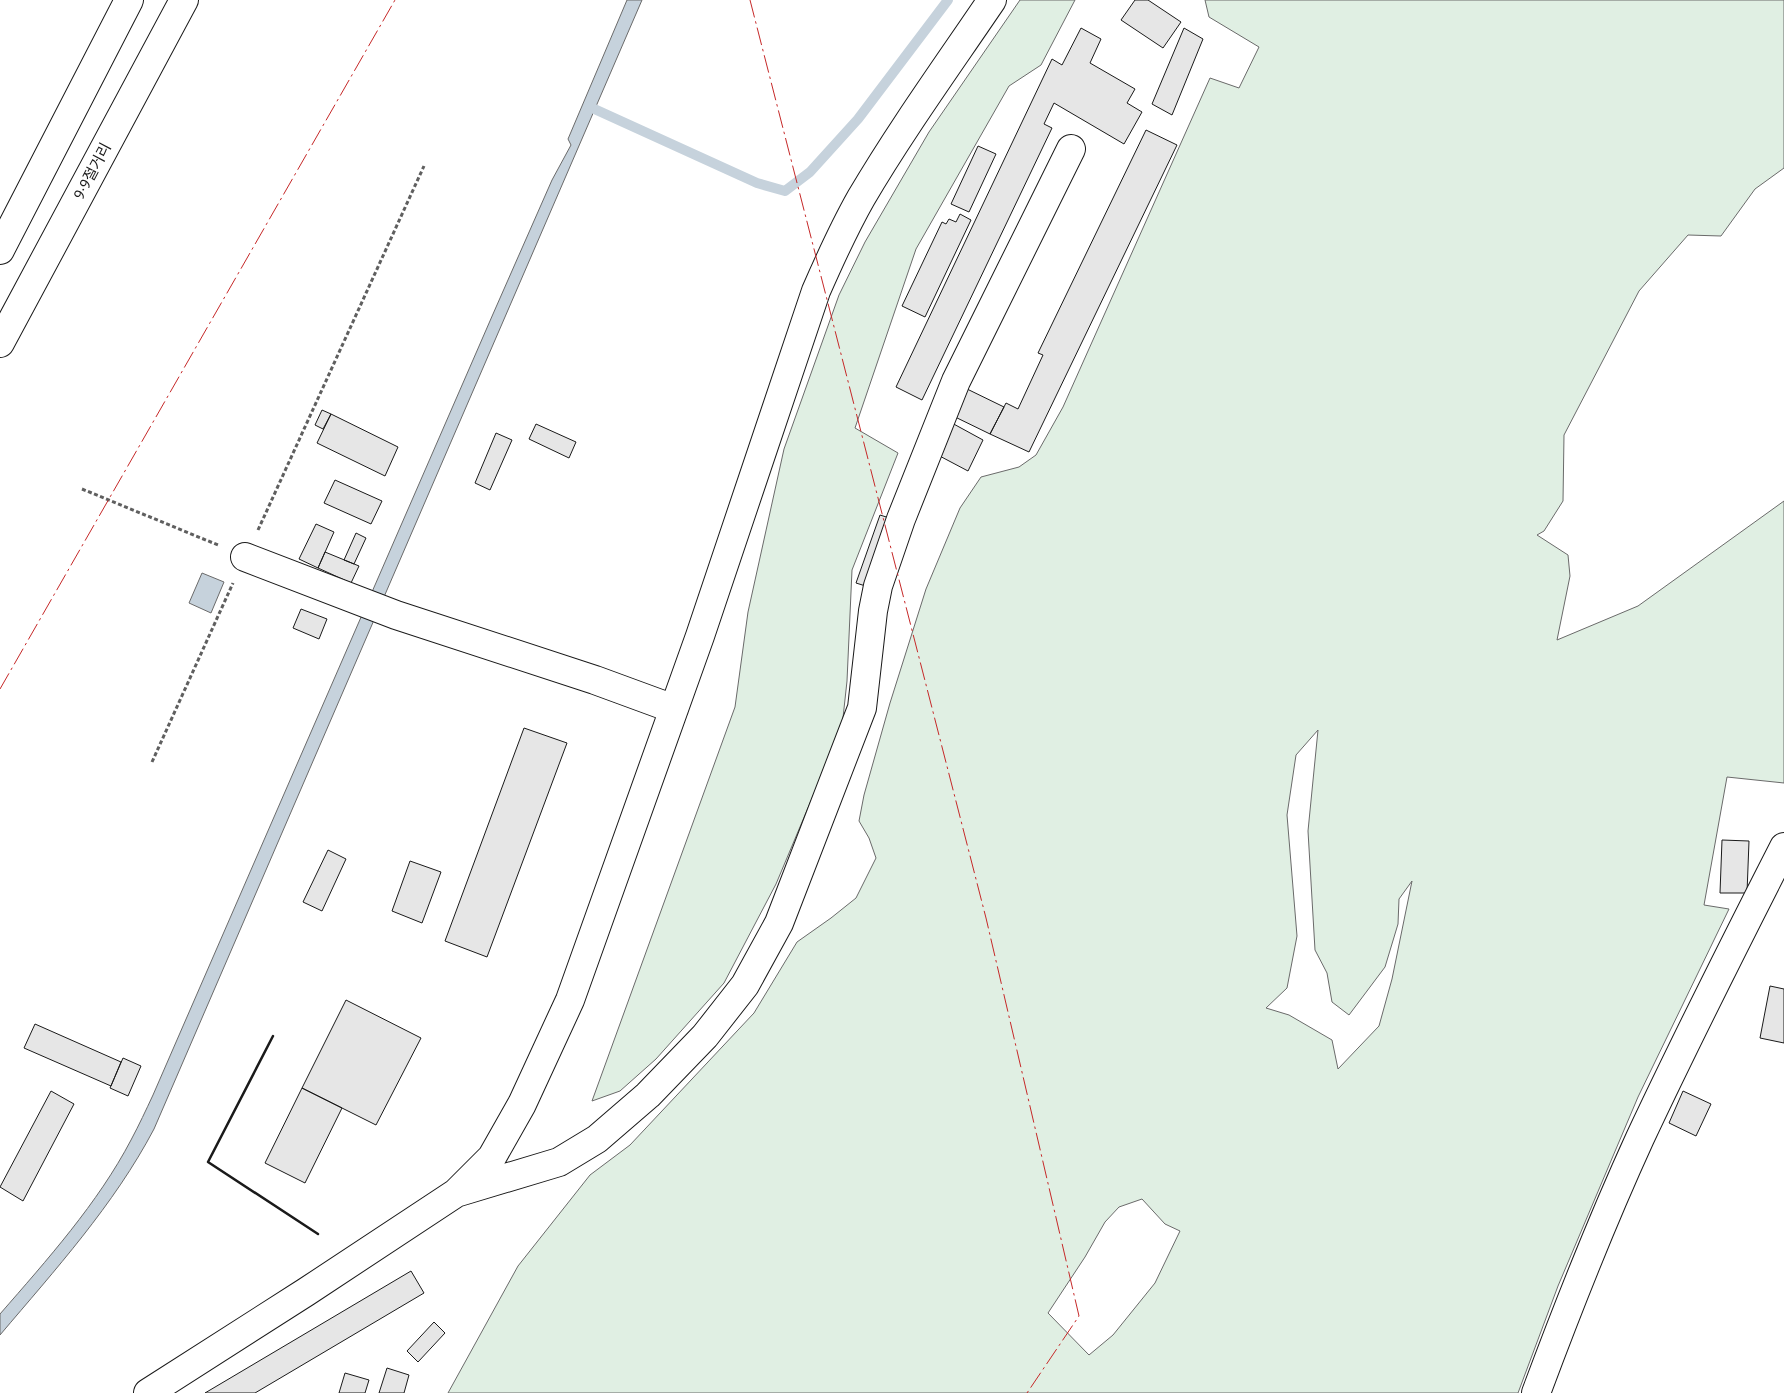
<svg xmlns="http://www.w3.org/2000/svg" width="1784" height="1393" font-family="'PT Sans','Noto Sans KR',sans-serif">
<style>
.green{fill:#e0efe3;stroke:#6a6a6a;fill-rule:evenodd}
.water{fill:#c6d2dc;stroke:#6a6a6a}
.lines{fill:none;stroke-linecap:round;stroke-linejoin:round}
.stream{stroke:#c6d2dc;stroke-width:10}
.building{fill:#e6e6e6;stroke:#1a1a1a}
.minor-casing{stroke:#1a1a1a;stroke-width:30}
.highway-casing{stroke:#1a1a1a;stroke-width:30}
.path{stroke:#5f5f5f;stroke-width:3;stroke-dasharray:4 2.5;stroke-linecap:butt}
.minor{stroke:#fff;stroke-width:28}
.highway{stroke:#fff;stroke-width:28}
.wall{stroke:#1a1a1a;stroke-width:2.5}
.power{stroke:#c62828;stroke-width:1;stroke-dasharray:18 4 2.5 4;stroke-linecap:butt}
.labels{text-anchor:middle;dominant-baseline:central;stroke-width:4;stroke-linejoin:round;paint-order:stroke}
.street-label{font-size:15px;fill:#1a1a1a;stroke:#fff}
</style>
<rect width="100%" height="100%" fill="#fff"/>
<path class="green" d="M1020 0H1075L1041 65 1009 86 916 249 855 428 898 453 852 570 847 681 842 727 776 884 724 983 656 1059 620 1091 592 1101 735 707 748 612 784 449 839 295 865 242 929 132Z
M1205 0H1784V168L1755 189 1721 236 1688 235 1639 291 1564 435 1563 501 1544 531 1537 535 1568 555 1570 576 1557 640 1638 606 1784 501V783L1727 777 1704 905 1729 909 1638 1097 1558 1286 1518 1393H448L518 1266 590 1175 630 1145 754 1013 797 942 831 918 856 898 876 858 869 838 859 821 864 795 890 703 926 589 960 508 981 477 1019 467 1036 455 1063 407 1210 78 1239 88 1259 47 1209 17ZM1318 730 1308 831 1315 950 1327 973 1332 1002 1349 1015 1385 967 1398 924 1399 899 1412 881 1392 979 1379 1026 1338 1069 1332 1040 1289 1015 1266 1008 1287 988 1297 936 1287 815 1296 755ZM1142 1199 1165 1224 1180 1231 1155 1283 1113 1335 1089 1355 1048 1313 1085 1257 1105 1222 1119 1207Z"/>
<path class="water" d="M627 0H642L154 1129C114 1205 55 1270 0 1335V1314C47 1260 98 1203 131 1140 139 1125 146 1110 153 1095L493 314 552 180 571 145 568 139Z
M202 573 224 582 211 613 189 603Z"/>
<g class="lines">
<path class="stream" d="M590 107 757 183 785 191 810 172 858 119 948 0"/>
</g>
<path class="building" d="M1135 0H1148L1181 22 1163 48 1121 20Z
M1081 28 1101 39 1090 63 1135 89 1127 103 1142 112 1124 144 1054 103 1044 124 1052 128 922 400 896 387 1052 59 1062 65Z
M1184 28 1203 39 1172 115 1152 104Z
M1146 130 1177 145 1029 452 990 434 1006 403 1018 409 1043 355 1038 353Z
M978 146 996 154 969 212 951 204Z
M960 214 971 220 925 317 902 306 942 222 946 224 949 219 956 222Z
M965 388 1004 407 990 434 951 415Z
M322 410 331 414 323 429 315 425Z
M331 414 398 447 385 476 317 443Z
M950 422 983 440 968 471 934 453Z
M536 424 576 442 569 458 529 439Z
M496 433 512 440 490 490 475 483Z
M335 480 382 501 371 524 324 503Z
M880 515 896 520 872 588 856 583Z
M316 524 334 532 318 568 299 559Z
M356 533 366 538 354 564 344 560Z
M325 552 359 566 351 583 318 568Z
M301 609 327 619 319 639 293 628Z
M524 728 567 743 487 957 445 941Z
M1722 840 1749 841 1747 893H1720Z
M328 850 346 859 322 911 303 902Z
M410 861 441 872 422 923 392 911Z
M1770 986 1784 989V1043L1760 1038Z
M346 1000 421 1038 376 1125 302 1088Z
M35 1024 121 1062 111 1086 24 1048Z
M123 1058 141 1066 128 1096 110 1088Z
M302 1088 342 1108 305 1183 265 1163Z
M51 1091 74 1104 23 1201 0 1187Z
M1683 1091 1711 1104 1696 1136 1669 1123Z
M411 1271 424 1293 255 1393H205Z
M434 1322 445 1333 418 1362 407 1351Z
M387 1368 409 1375 404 1393H379Z
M345 1373 369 1380 365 1393H339Z"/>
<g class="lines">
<defs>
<path id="minor" d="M245 557 396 615 595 680 674 709
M459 1192 559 1162 597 1139 648 1095 705 1036 745 985 779 923 862 708 873 611 878 586 901 519 956 381 1071 149
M148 1393 306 1292 456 1193 492 1157 522 1104 570 1000 700 636 816 291C830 259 844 228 861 198 901 130 948 65 992 0
M1536 1393C1568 1307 1602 1221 1640 1138 1686 1040 1735 943 1784 847"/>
<path id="highway" d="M0 250 129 0
M0 343 184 0"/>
</defs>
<use href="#minor" class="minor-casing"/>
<use href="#highway" class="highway-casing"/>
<path class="path" d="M82 489 218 545
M258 530 424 166
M152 762 233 583"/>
<use href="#minor" class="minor"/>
<use href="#highway" class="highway"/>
<path class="wall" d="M273 1036 208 1162 318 1234"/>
<path class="power" d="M750 0 986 918 1079 1316 1027 1393
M0 689 395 0"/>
</g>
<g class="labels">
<g class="street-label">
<text transform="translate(92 171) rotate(-62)">9·9절거리</text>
</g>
</g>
</svg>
